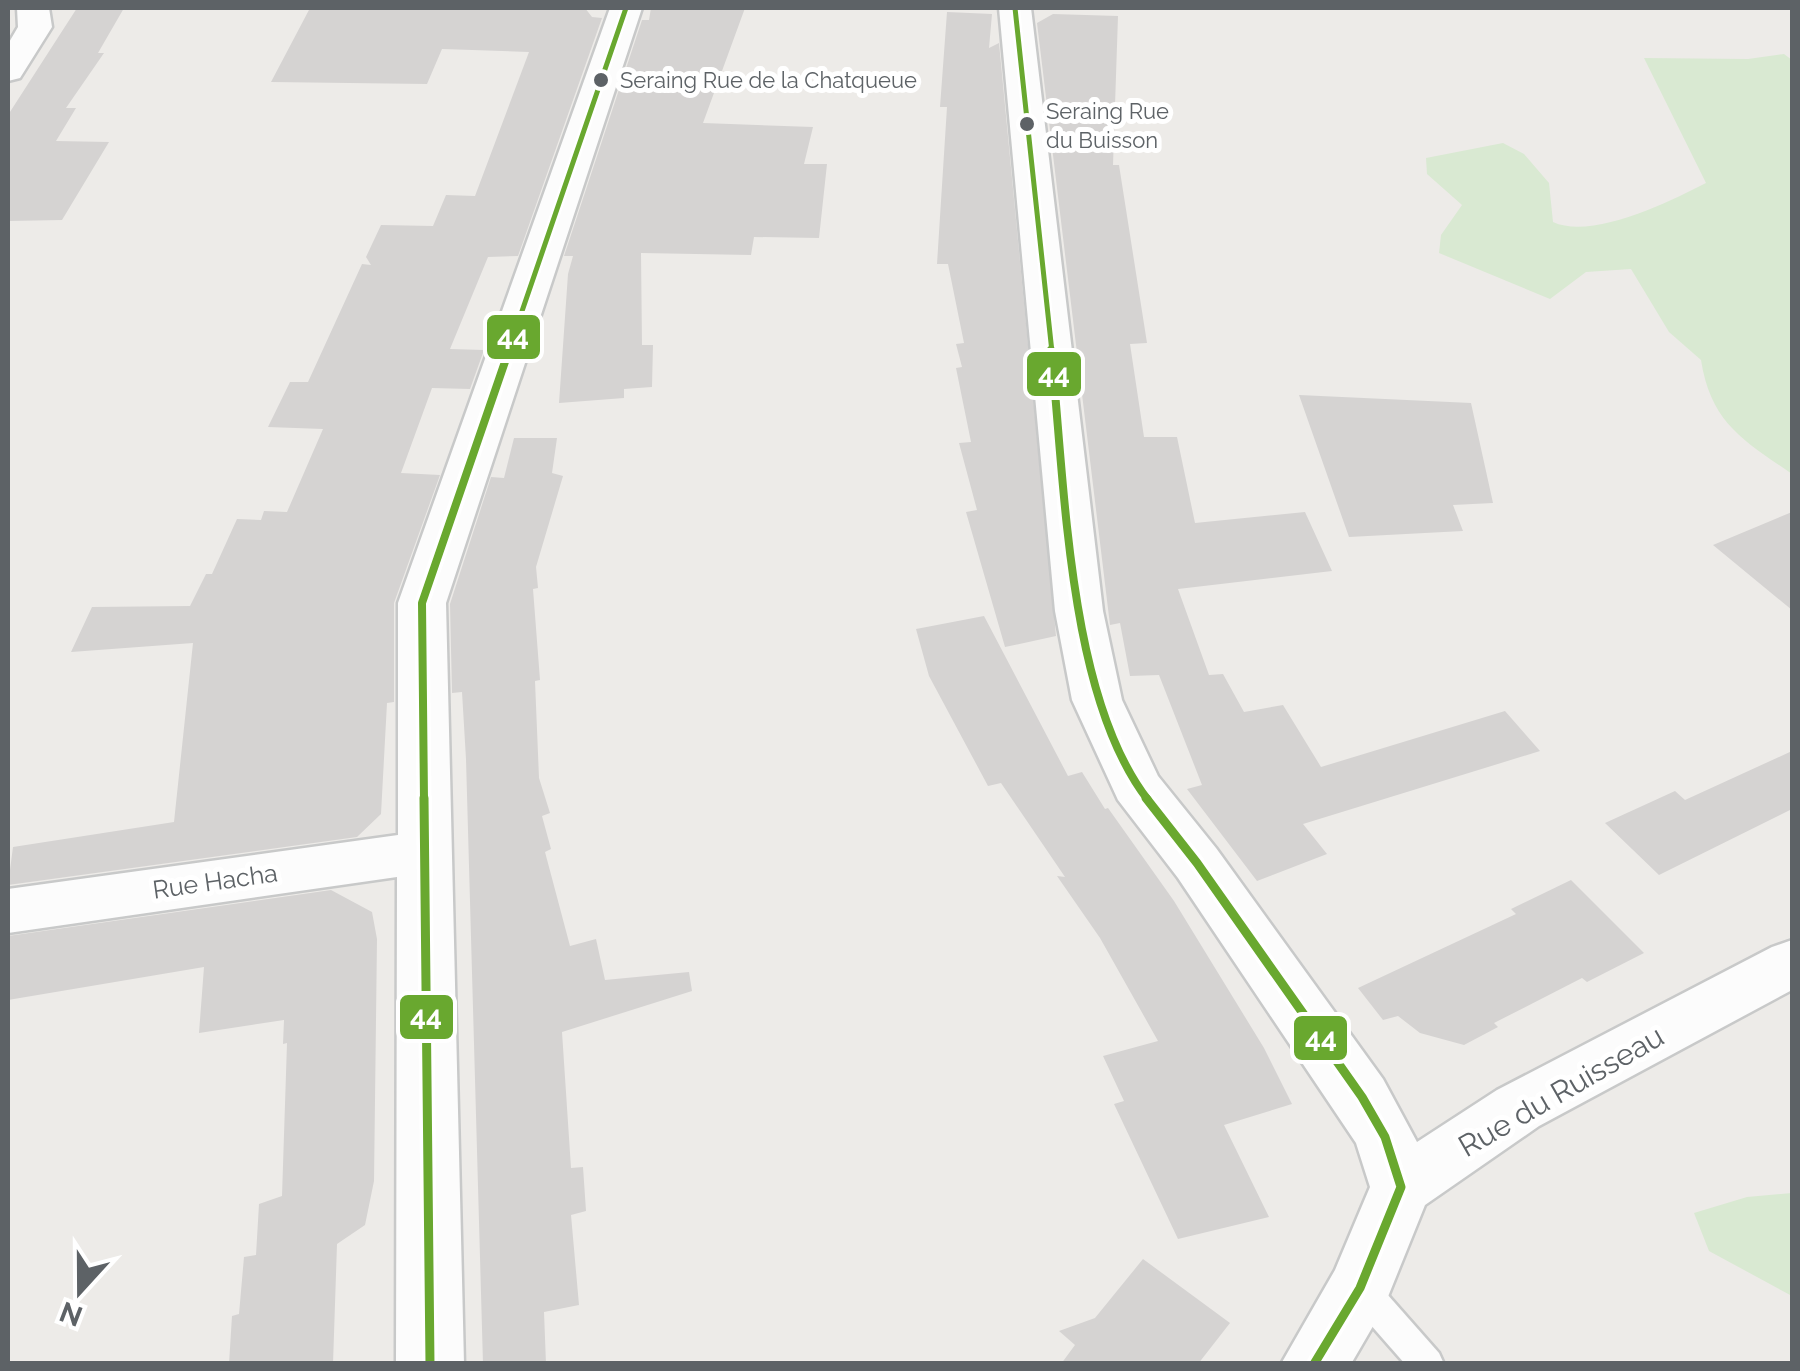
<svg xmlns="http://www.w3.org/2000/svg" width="1800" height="1371" font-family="Raleway,sans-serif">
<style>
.green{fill:#d9e9d2}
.building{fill:#d5d3d2}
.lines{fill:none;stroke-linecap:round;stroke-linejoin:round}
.lane-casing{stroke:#c8c9c9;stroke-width:5}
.street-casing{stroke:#c8c9c9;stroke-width:5}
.lane{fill:#fcfcfc;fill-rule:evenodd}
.street{fill:#fcfcfc;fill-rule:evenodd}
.bus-1-far2-casing{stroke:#fff;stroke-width:10}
.bus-1-far1-casing{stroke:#fff;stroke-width:15}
.bus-1-casing{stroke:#fff;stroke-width:16}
.bus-1-far2{stroke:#69a82f;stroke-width:5}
.bus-1-far1{stroke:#69a82f;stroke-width:8}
.bus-1{stroke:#69a82f;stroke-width:9}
.bus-dot{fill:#5d6266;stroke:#fff;stroke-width:4}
.labels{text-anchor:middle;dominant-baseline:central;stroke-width:10;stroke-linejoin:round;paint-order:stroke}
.bus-label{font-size:22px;fill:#5d6266;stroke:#fff;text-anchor:start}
.street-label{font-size:25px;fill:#5d6266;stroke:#fff}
.near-street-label{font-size:30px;fill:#5d6266;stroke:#fff}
.line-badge{stroke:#fff;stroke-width:4}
.badge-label{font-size:28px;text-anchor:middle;font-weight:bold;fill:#fff}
</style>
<rect width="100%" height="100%" fill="#edebe8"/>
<path class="green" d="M1784 54 1792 60V474C1743 440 1711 423 1701 360L1669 332 1631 269 1586 272 1550 299 1439 253 1441 235 1462 205 1427 174 1426 158 1503 143 1524 154 1549 183 1553 222C1592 240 1669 202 1706 183L1644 58 1748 59Z
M1792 1193V1296L1709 1251 1694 1213 1747 1197Z"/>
<path class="building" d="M77 8H124L98 53H104L66 108H76L56 141 109 142 62 220 8 221V115Z
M310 8H585L592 17 602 18 518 256 488 257 450 349 484 350 470 389 432 388 401 473 440 475 394 603V702L387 703 381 814 357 837 8 885 13 847 174 822 193 643 71 652 92 607 190 606 206 574H212L237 519 261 520 264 511 287 512 323 429 268 427 290 382H308L362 264 371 265 366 257 381 225 433 226 446 195 475 196 529 52 442 49 427 84 271 82Z
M651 8H745L703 123 813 127 804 164H827L819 238 754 237 751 255 641 253 642 345H653L652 387 624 389V398L559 403 568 274 573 256H564L642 20H649Z
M947 12 992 14 989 48 999 43 1056 636 1005 647 966 512 977 510 959 443 971 442 956 368 962 367 956 344 964 343 948 264H937L947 107H940Z
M1053 14 1118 16 1113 165H1119L1147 343 1130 344 1144 437H1177L1195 523 1305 512 1332 571 1178 589 1209 675 1223 674 1244 712 1283 705 1321 767 1505 711 1540 751 1303 824 1327 854 1257 881 1187 789 1202 785 1159 675 1130 676 1120 623 1110 625 1037 23Z
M1299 395 1471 403 1493 503 1453 505 1463 531 1349 537Z
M514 438H557L552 473 563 476 536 567 538 588 533 589 540 680 535 681 539 778 550 813 542 816 551 849 545 852 570 946 596 939 605 980 689 972 692 991 562 1032 571 1168 583 1167 586 1211 571 1215 579 1305 544 1312 546 1364H483L466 759 462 692 452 693 450 604 491 477 504 478Z
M1792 512V610L1713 545Z
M984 616 1068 776 1082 772 1105 809 1108 808 1174 901 1264 1048 1292 1104 1224 1125 1269 1217 1178 1239 1114 1104 1124 1101 1103 1056 1158 1041 1100 938 1057 876 1065 877 1001 783 988 786 929 676 916 629Z
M1792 751V809L1659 875 1605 823 1675 791 1685 800Z
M1571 880 1644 953 1587 982 1582 978 1494 1023 1498 1027 1464 1045 1420 1033 1398 1016 1383 1020 1358 988 1516 914 1511 909Z
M331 890 372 912 377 939 374 1181 365 1225 337 1244 333 1364H229L232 1316 239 1314 244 1257 256 1255 259 1204 282 1196 287 1043 283 1044 284 1020 199 1033 204 967 8 1000V936Z
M1143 1259 1230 1323 1198 1364H1061L1075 1345 1059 1331 1095 1318Z"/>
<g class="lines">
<defs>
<path id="lane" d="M1360 1273 1372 1277 1439 1353 1444 1364H1405L1348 1299 1344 1288 1348 1277Z"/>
<path id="street" d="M17 8H49L52 27 20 78 8 81V44L18 27Z
M610 8H642L446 603 464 1364H396L397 877 8 933V889L398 835V603Z
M999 8H1031L1103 611 1122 700 1158 776 1216 848 1383 1079 1417 1142 1497 1090 1772 947 1792 940V990L1539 1126 1425 1205 1383 1309 1351 1364H1281L1335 1270 1370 1187 1356 1143 1178 878 1118 800 1072 700 1055 611Z"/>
</defs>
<use href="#lane" class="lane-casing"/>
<use href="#street" class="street-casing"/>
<use href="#lane" class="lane"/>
<use href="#street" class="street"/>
<defs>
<path id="bus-1-far2" d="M1015 8 1052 352
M508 352 626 8"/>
<path id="bus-1-far1" d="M1051 350C1065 480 1067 696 1148 800
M424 800 422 603 509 350"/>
<path id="bus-1" d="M424 798 430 1364
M1146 798 1197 863 1362 1097 1385 1137 1401 1187 1360 1288 1314 1364"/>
</defs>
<use href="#bus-1-far2" class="bus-1-far2-casing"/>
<use href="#bus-1-far1" class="bus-1-far1-casing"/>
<use href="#bus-1" class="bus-1-casing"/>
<use href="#bus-1-far2" class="bus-1-far2"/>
<use href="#bus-1-far1" class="bus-1-far1"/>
<use href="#bus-1" class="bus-1"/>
</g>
<g class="bus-dot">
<circle cx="601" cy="80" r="9"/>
<circle cx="1027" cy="124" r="9"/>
</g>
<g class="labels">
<g class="bus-label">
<text x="620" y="80">Seraing Rue de la Chatqueue</text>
<text x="1046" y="111">Seraing Rue<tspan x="1046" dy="29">du Buisson</tspan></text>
</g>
<g class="street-label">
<text transform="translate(215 881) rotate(-8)">Rue Hacha</text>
</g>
<g class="near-street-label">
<text transform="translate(1561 1091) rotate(-30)">Rue du Ruisseau</text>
</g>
</g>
<g class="line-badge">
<rect x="485" y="313" width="57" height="48" rx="10" fill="#69a82f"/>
<rect x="1025" y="350" width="58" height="48" rx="10" fill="#69a82f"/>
<rect x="398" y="993" width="57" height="48" rx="10" fill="#69a82f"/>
<rect x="1292" y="1014" width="57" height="48" rx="10" fill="#69a82f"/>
</g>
<g class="badge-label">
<text x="513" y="346">44</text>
<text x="1054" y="384">44</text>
<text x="426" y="1026">44</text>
<text x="1321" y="1048">44</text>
</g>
<rect width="1800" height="1371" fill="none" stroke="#5d6266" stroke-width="20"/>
<g transform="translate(80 1291) rotate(201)" stroke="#ffffff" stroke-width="8" paint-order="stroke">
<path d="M0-8L18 38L0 25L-18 38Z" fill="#5d6266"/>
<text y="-15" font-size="28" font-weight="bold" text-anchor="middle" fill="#5d6266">N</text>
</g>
</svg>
